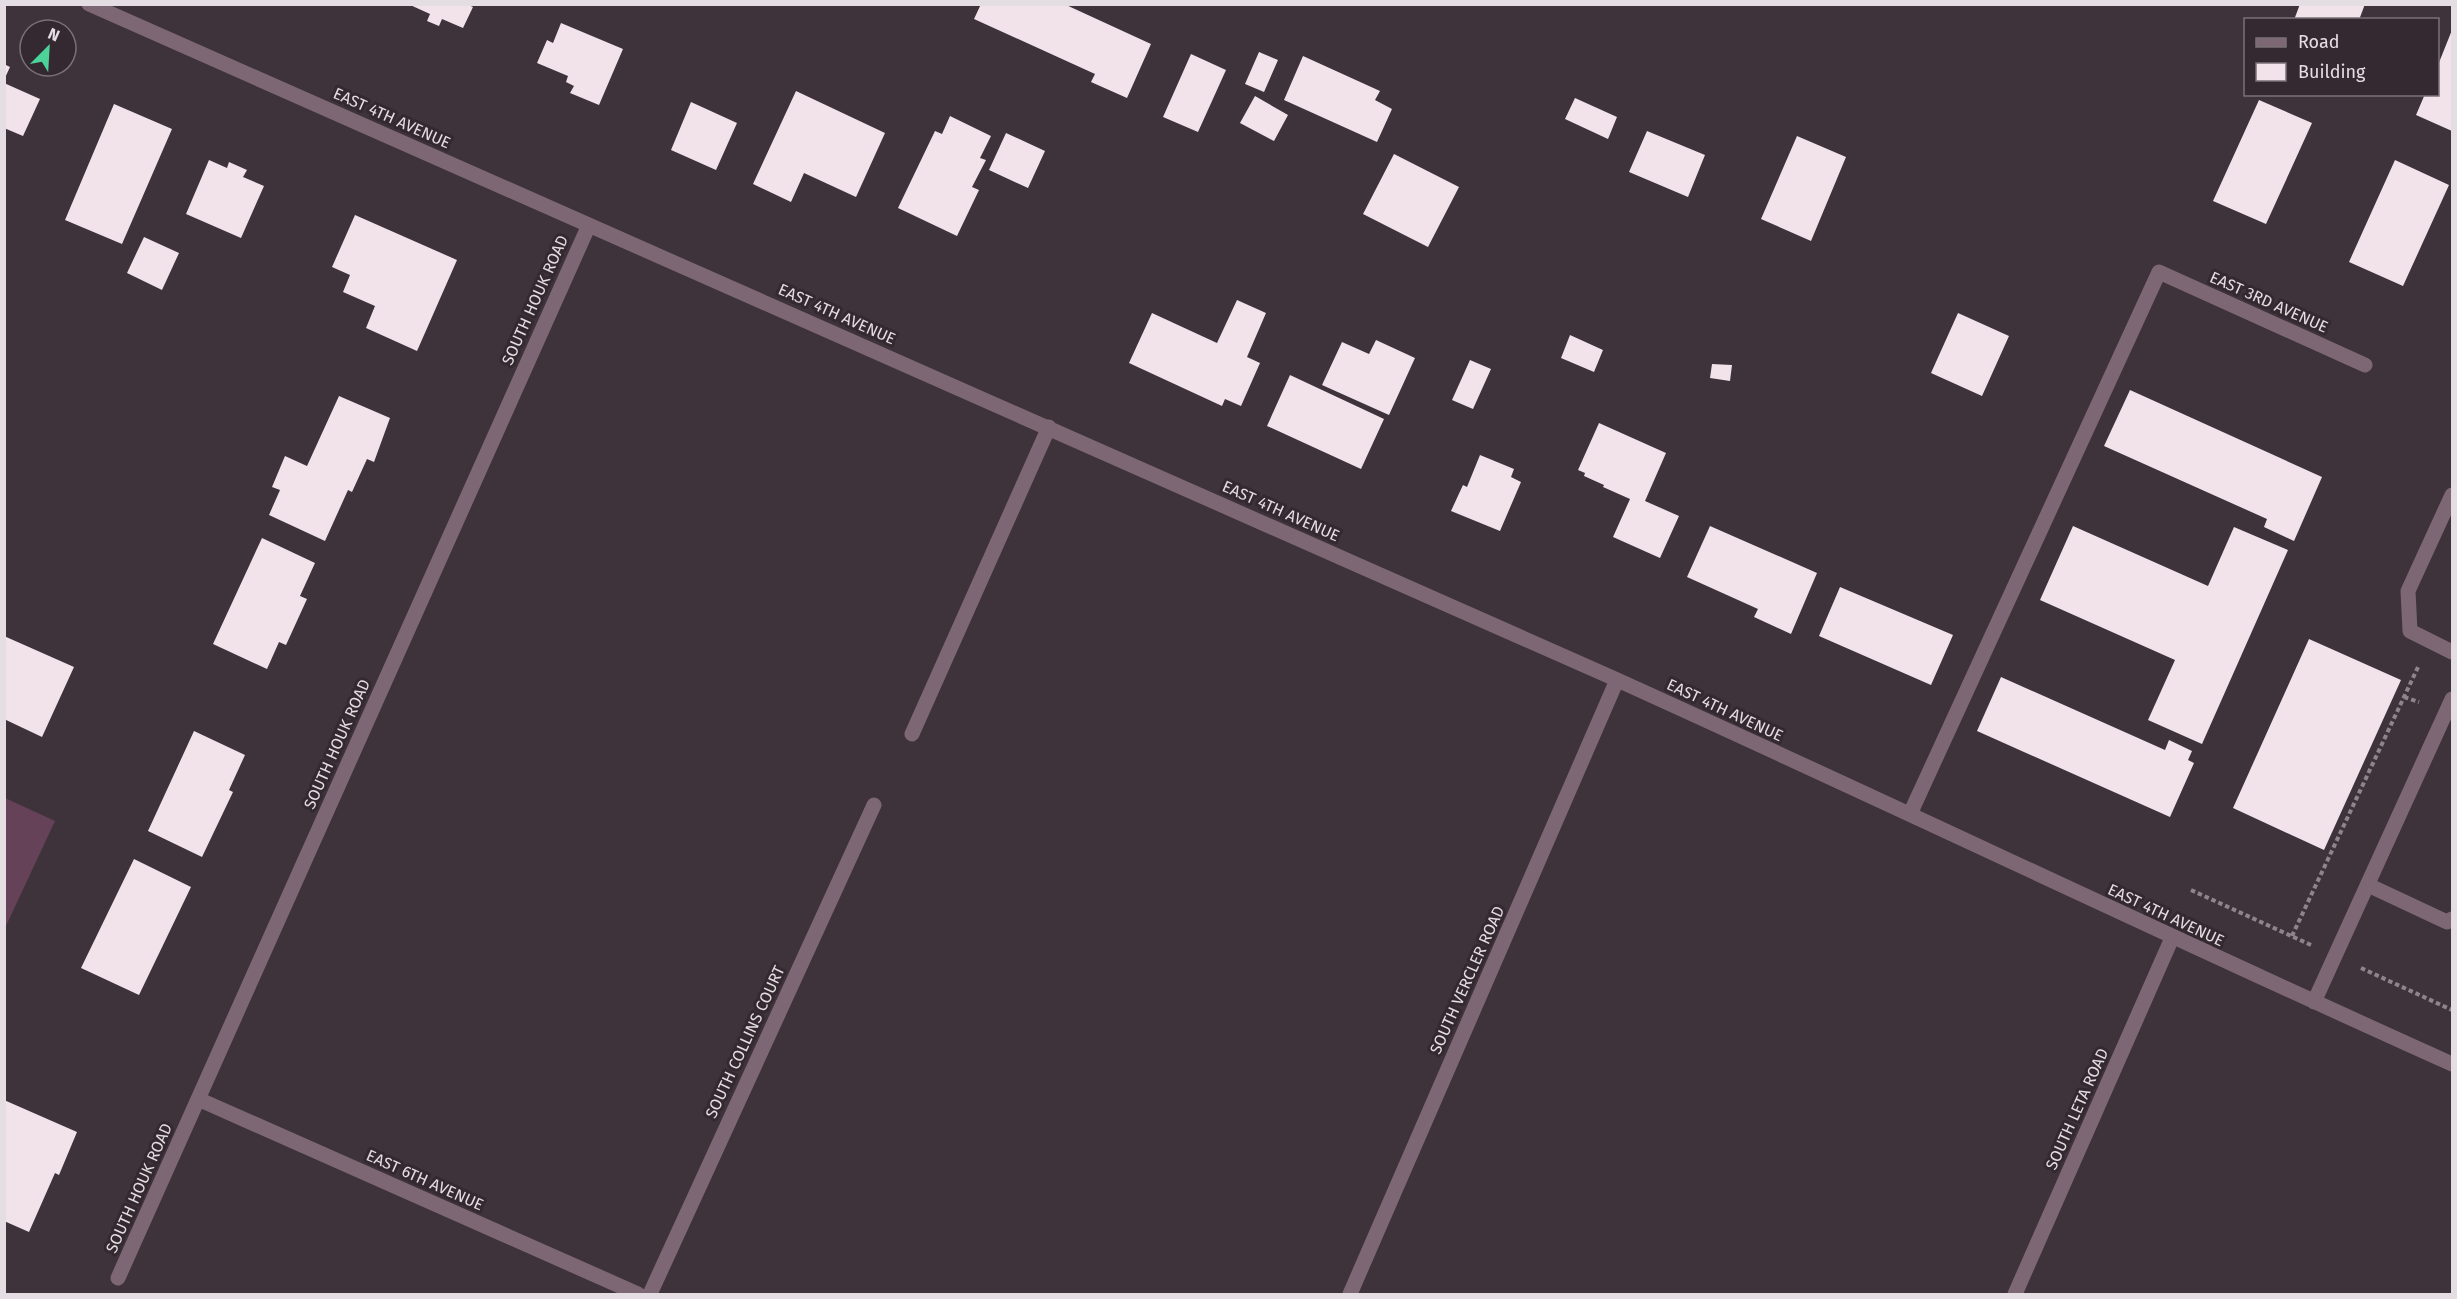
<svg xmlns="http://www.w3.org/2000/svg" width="2457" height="1299" font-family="'Fira Sans',sans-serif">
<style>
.green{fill:#654258}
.building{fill:#f2e3eb}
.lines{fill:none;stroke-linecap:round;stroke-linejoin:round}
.path{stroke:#8e858b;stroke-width:4;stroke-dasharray:4.5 3;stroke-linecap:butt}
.minor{stroke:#7d6774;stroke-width:15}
.labels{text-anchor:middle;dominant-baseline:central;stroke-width:6;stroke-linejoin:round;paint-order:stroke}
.street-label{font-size:16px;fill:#e4dde1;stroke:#342930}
</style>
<rect width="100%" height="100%" fill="#3e333a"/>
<path class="green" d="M5 798 55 821 5 928Z"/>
<path class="building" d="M408 4H466L473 7 463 28 442 19 439 26 427 21 430 14Z
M981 4H1064L1151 44 1127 98 1091 82 1095 74 974 19Z
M2300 4H2365L2359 20H2294Z
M561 23 623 49 599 105 570 93 574 86 566 82 568 76 537 63 547 40 553 43Z
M2452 30V131L2416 115 2425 94H2438V65Z
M1259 52 1278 60 1264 92 1245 84Z
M1191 54 1226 70 1198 132 1163 117Z
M1303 56 1380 91 1375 100 1392 109 1377 142 1284 100Z
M4 64 10 67 4 80Z
M4 83 40 99 23 136 4 128Z
M796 91 885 133 856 197 804 173 791 202 753 184Z
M1255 96 1288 115 1274 141 1240 123Z
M1575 98 1617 117 1608 139 1565 119Z
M2259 100 2312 123 2266 224 2213 201Z
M691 102 737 123 716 170 671 150Z
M114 104 172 129 122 244 65 220Z
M950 116 991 136 980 158 986 160 972 187 979 190 957 236 898 208 935 131 942 134Z
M1647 131 1705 155 1688 197 1629 172Z
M1006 133 1045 151 1028 188 989 170Z
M1797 136 1846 157 1811 241 1761 219Z
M1394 154 1459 187 1428 247 1363 214Z
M209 160 227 168 229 162 247 170 243 177 264 186 241 238 186 214Z
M2395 160 2449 185 2403 286 2349 262Z
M355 215 457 260 417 351 366 328 375 306 343 292 350 275 332 267Z
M144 237 179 253 162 290 127 273Z
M1237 300 1266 313 1247 357 1260 363 1241 406 1225 399 1222 406 1129 363 1152 313 1217 343Z
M1958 313 2009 336 1982 396 1931 373Z
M1570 335 1603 350 1594 372 1561 358Z
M1376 340 1415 358 1389 415 1322 385 1342 342 1369 354Z
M1470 360 1491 369 1473 409 1452 400Z
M1712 364 1732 365 1730 381 1710 378Z
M1290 375 1384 419 1361 469 1267 426Z
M2130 390 2322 477 2294 541 2264 527 2267 519 2104 446Z
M339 396 390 418 374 462 367 459 352 492 348 490 325 541 269 515 280 490 272 487 285 456 307 466Z
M1599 423 1666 453 1645 501 1679 516 1660 558 1613 537 1630 499 1603 487 1604 485 1584 476 1585 473 1578 470Z
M1480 455 1514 469 1511 477 1521 482 1500 531 1451 511 1463 485 1467 487Z
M1710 526 1817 573 1791 634 1754 617 1758 609 1687 577Z
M2073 526 2208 586 2234 527 2288 550 2202 744 2148 720 2175 660 2040 600Z
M262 538 315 563 300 596 307 599 286 645 279 642 267 669 213 644Z
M1840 587 1953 635 1931 685 1819 636Z
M4 636 74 667 42 737 4 719Z
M2309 639 2401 680 2324 850 2233 808Z
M2001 677 2165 750 2169 740 2192 751 2188 760 2194 763 2170 817 1977 731Z
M194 731 245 755 229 790 233 792 202 857 148 831Z
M134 859 191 887 139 995 81 968Z
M4 1100 77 1132 59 1175 55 1173 29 1232 4 1221Z"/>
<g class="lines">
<path class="path" d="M2404 697 2419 702
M2191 890 2311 945
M2292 936 2419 665
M2361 968 2452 1010"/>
<path class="minor" d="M89 4C597 228 1106 450 1613 678 1894 805 2171 938 2452 1064
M2452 495 2408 591 2410 631 2452 652
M912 734 1049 427
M1910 814 2159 272 2365 365
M2368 885 2447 922 2452 919
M2314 1002 2452 699
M198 1099 638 1294
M118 1278 589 225
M650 1294 874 805
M1350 1294 1617 680
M2015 1294 2172 938"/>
</g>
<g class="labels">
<g class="street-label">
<text transform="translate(392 118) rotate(24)">EAST 4TH AVENUE</text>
<text transform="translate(535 300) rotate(-66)">SOUTH HOUK ROAD</text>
<text transform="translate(2269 302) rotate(24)">EAST 3RD AVENUE</text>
<text transform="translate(837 314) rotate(24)">EAST 4TH AVENUE</text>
<text transform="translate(1281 511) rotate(24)">EAST 4TH AVENUE</text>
<text transform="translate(1725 710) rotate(25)">EAST 4TH AVENUE</text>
<text transform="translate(337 744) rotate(-66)">SOUTH HOUK ROAD</text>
<text transform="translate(2166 915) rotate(25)">EAST 4TH AVENUE</text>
<text transform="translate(1467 980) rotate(-66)">SOUTH VERCLER ROAD</text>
<text transform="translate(745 1042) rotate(-65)">SOUTH COLLINS COURT</text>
<text transform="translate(2077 1109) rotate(-66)">SOUTH LETA ROAD</text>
<text transform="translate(425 1180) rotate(24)">EAST 6TH AVENUE</text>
<text transform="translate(139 1188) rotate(-66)">SOUTH HOUK ROAD</text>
</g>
</g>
<rect width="2457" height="1299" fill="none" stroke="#e4dde1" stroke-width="12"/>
<rect x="2244" y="18" width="195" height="78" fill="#342930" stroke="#7a7177" stroke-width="1.5"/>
<rect x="2256" y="38" width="30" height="9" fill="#7d6774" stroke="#7a7177" stroke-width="1.5"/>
<text x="2298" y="48" font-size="18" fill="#e4dde1">Road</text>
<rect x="2256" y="63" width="30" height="18" fill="#f2e3eb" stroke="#7a7177" stroke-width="1.5"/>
<text x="2298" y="78" font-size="18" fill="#e4dde1">Building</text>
<g transform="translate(48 48) rotate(24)"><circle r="28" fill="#342930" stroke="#7a7177" stroke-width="1.5"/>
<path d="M0-4.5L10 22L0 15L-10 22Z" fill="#4dd39a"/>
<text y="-9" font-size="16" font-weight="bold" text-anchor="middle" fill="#e4dde1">N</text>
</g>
</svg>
